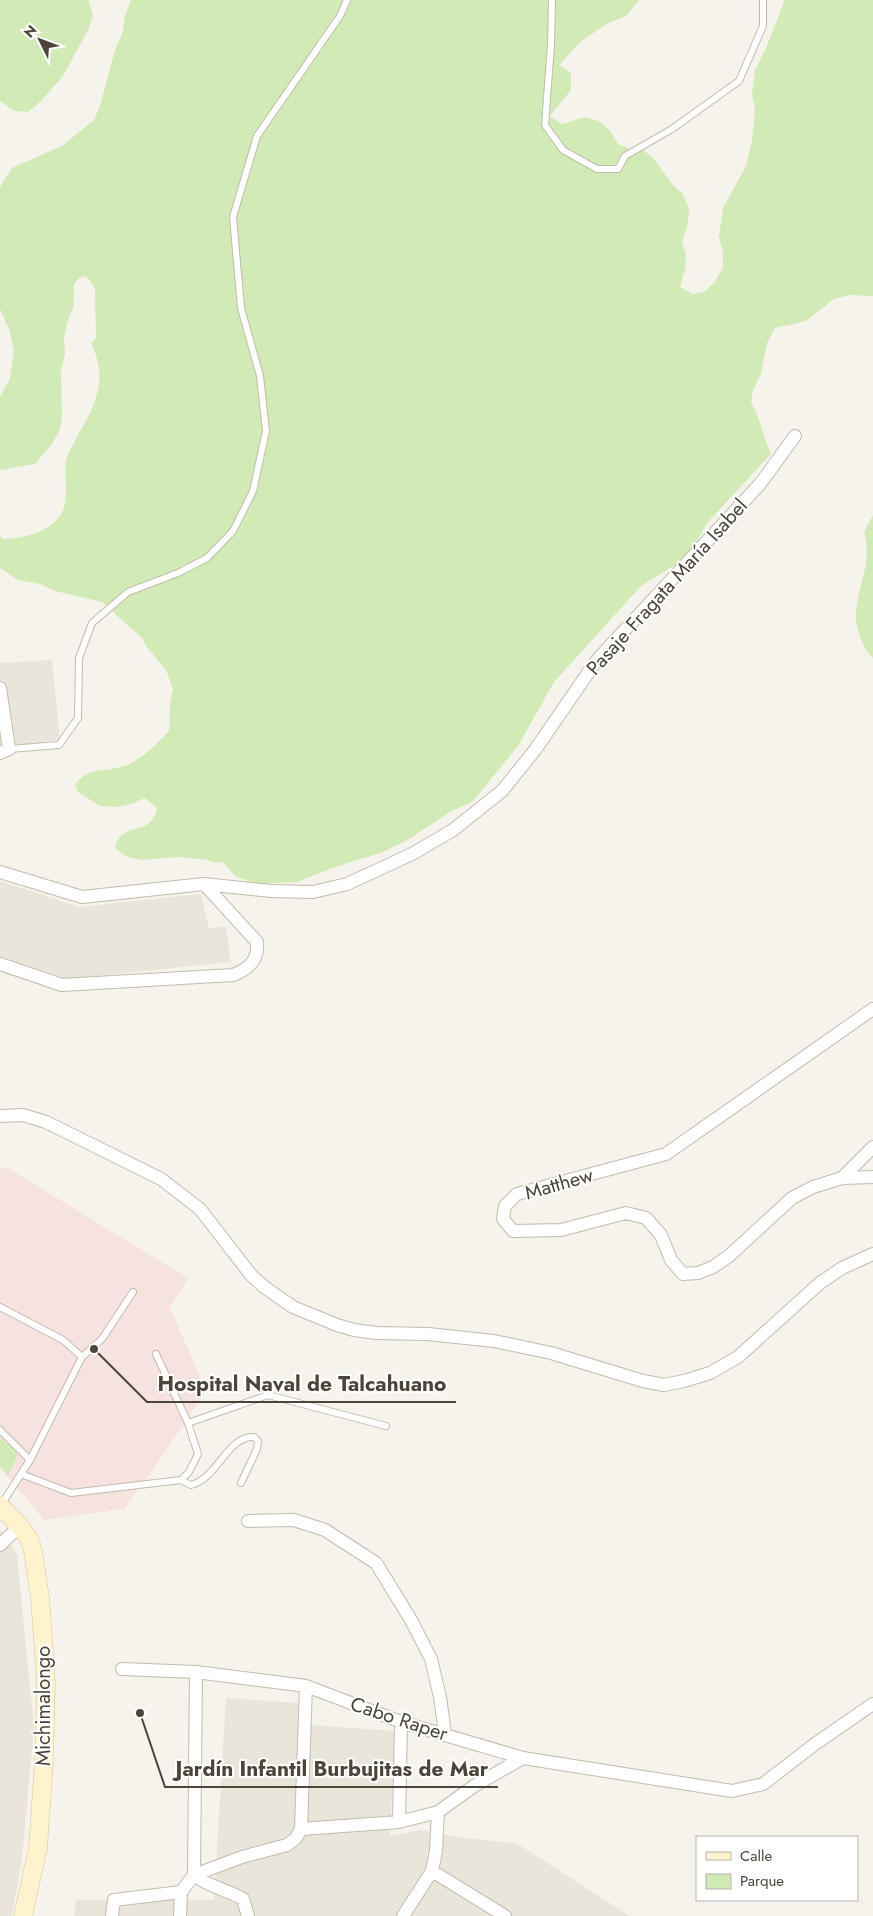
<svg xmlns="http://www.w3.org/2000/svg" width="873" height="1916" font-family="Jost,sans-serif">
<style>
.residential{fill:#eae5da}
.medical{fill:#f6e3e0}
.green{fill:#d2eab5}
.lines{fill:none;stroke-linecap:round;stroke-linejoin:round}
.lane-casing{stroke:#c2bbae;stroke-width:8}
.street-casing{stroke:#c2bbae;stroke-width:14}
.secondary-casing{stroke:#d6c79b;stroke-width:19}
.lane{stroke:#fff;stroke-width:6}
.street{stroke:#fff;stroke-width:12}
.secondary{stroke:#fff3cd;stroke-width:18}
.labels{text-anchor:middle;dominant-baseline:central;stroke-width:4;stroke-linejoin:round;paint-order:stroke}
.street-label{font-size:20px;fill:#4b4439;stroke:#fff}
.leader{fill:none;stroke:#4b4439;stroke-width:2}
.callout-dot{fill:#4b4439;stroke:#fff;stroke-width:2}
.callout-label{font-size:21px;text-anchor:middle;font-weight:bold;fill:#4b4439;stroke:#fff;stroke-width:4;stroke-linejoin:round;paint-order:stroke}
</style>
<rect width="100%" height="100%" fill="#f6f3ec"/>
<path class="residential" d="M52 660 60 739 0 750V663Z
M0 881 79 907 201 894 209 928 226 927 231 962 68 979 0 957Z
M0 1530 17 1555 34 1727 22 1858 12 1916H0Z
M226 1698 298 1703V1724L395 1731 390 1836 421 1830 465 1838 516 1843 630 1916H74L76 1900H214Z"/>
<path class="medical" d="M6 1167 188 1278 170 1307 206 1391 163 1455 124 1509 44 1520 0 1467V1168Z"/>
<path class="green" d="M0 0H88L93 15 88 30 63 76 41 101 28 112 15 111 0 101Z
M131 0H639L626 16 607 24 580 42 559 65 571 73V90L550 116 562 124 585 117 599 121 611 132 618 144 630 149 643 150 654 159 672 184 682 193 689 208 688 224 682 241 686 256 685 269 680 287 693 294 704 292 715 282 723 267V252L719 237 723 208 746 166 752 141 755 109 752 95 755 70 764 53 785 0H873V296L849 295 834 299 806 321 775 328 767 343 761 374 753 390 751 402C760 418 763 436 771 454L707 523 695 545 678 563 641 586 554 682 518 746 474 800 468 804 453 810 406 841 383 852 338 866 297 882 256 884 235 876 223 862 215 863 208 860 178 857 143 860 127 857 115 848C123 818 150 840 157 808L145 798 131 804 115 807 100 806 78 792 75 784C91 766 102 773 124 766 139 762 159 742 169 731L170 703 173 689 166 670 146 646 143 639 102 602 55 591 40 584 18 580 0 568V536L4 539C23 538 47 533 59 517 71 502 63 478 66 461 69 450 74 443 79 433 97 402 108 378 91 343L96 338 95 289 92 283 86 276 79 278 74 284 73 308 67 323 64 339 65 354 61 372 62 416 60 430 51 445 35 464 0 470V397L10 378 14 351 9 329 0 309V187L12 168 62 146 94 120 100 106 115 50 123 31 125 16Z
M873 515V658C862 648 855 627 856 612 858 583 873 563 864 532Z
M0 1438 16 1451 17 1456 8 1475 0 1467Z"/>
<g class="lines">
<defs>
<path id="lane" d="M552 0 551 45 545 125 563 150 597 169H618L625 156 672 129 739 81 763 26V0
M9 749 59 745 78 718 79 658 92 623 128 592 178 573 207 558 233 531 253 491 266 431 260 376 241 308 233 217 257 136 340 16 347 0
M0 1307 63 1340 82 1357 30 1460 1 1505
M82 1357 102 1339 133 1292
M188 1423 268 1395 386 1426
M0 1430 30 1460
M21 1474 71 1493 181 1480 189 1472 198 1454 188 1423 156 1354
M181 1480 191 1485C218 1478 228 1435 254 1437L258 1441 257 1449 241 1483"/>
<path id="street" d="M0 688 9 749 0 753
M0 872 82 897 204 884 271 891 313 892 347 884 412 854 453 830 502 791 535 750 597 660 760 484 795 436
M0 964 62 985 233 975C249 969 259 960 257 942L204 884
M873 1009 666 1154 517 1194 505 1206 503 1219 513 1231 561 1230 626 1213 646 1218 661 1235 671 1260 683 1274 698 1273 713 1267 729 1256 792 1198 813 1187 842 1178 873 1177
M0 1116 23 1115 46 1122 161 1179 200 1209 251 1275 263 1286 293 1307 337 1325 354 1330 377 1333 428 1334 494 1341 551 1353 643 1381 664 1385 684 1381 710 1373 738 1357 820 1283 842 1268 873 1254
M842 1178 873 1147
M248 1521 294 1520 325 1530 376 1563 411 1620 431 1659 440 1697 445 1734
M0 1545 20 1526
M122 1669 196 1672 306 1686 401 1722 523 1758 732 1791 763 1784 815 1744 873 1704
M196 1672 194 1875C208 1887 227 1889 243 1899L248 1916
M399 1822 401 1722
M301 1829 399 1822 438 1812 474 1786 523 1758
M432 1871 505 1916
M112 1916 114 1900 181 1892 194 1875 242 1857 287 1845 296 1838 301 1829 306 1686
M180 1916 181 1892
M403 1916 432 1871 436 1851 438 1812"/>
<path id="secondary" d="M0 1506 20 1526 30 1541 33 1551 40 1598 46 1682 44 1760 38 1848 23 1916"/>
</defs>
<use href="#lane" class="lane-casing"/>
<use href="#street" class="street-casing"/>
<use href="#secondary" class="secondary-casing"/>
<use href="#lane" class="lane"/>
<use href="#street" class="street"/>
<use href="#secondary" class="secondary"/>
</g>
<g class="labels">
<g class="street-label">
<text transform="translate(667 587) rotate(-48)">Pasaje Fragata María Isabel</text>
<text transform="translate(559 1184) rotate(-16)">Matthew</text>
<text transform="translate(43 1706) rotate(-90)">Michimalongo</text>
<text transform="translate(399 1719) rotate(18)">Cabo Raper</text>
</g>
</g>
<path class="leader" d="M94 1349L147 1402H456M140 1713L165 1787H498"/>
<g class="callout-dot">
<circle cx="94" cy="1349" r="5"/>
<circle cx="140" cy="1713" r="5"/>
</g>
<g class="callout-label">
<text x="302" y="1391">Hospital Naval de Talcahuano</text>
<text x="332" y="1776">Jardín Infantil Burbujitas de Mar</text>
</g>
<rect x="696" y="1836" width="162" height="65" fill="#ffffff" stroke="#b7b4b0"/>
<rect x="706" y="1852" width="25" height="8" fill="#fff3cd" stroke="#b7b4b0"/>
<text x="740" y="1861" font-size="15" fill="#4b4439">Calle</text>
<rect x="706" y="1874" width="25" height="15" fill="#d2eab5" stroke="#b7b4b0"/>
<text x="740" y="1886" font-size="15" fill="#4b4439">Parque</text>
<g transform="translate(40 40) rotate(312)" stroke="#ffffff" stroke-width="4" paint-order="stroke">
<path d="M0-4L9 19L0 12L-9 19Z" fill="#4b4439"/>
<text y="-8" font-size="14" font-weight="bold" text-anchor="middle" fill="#4b4439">N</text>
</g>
</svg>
